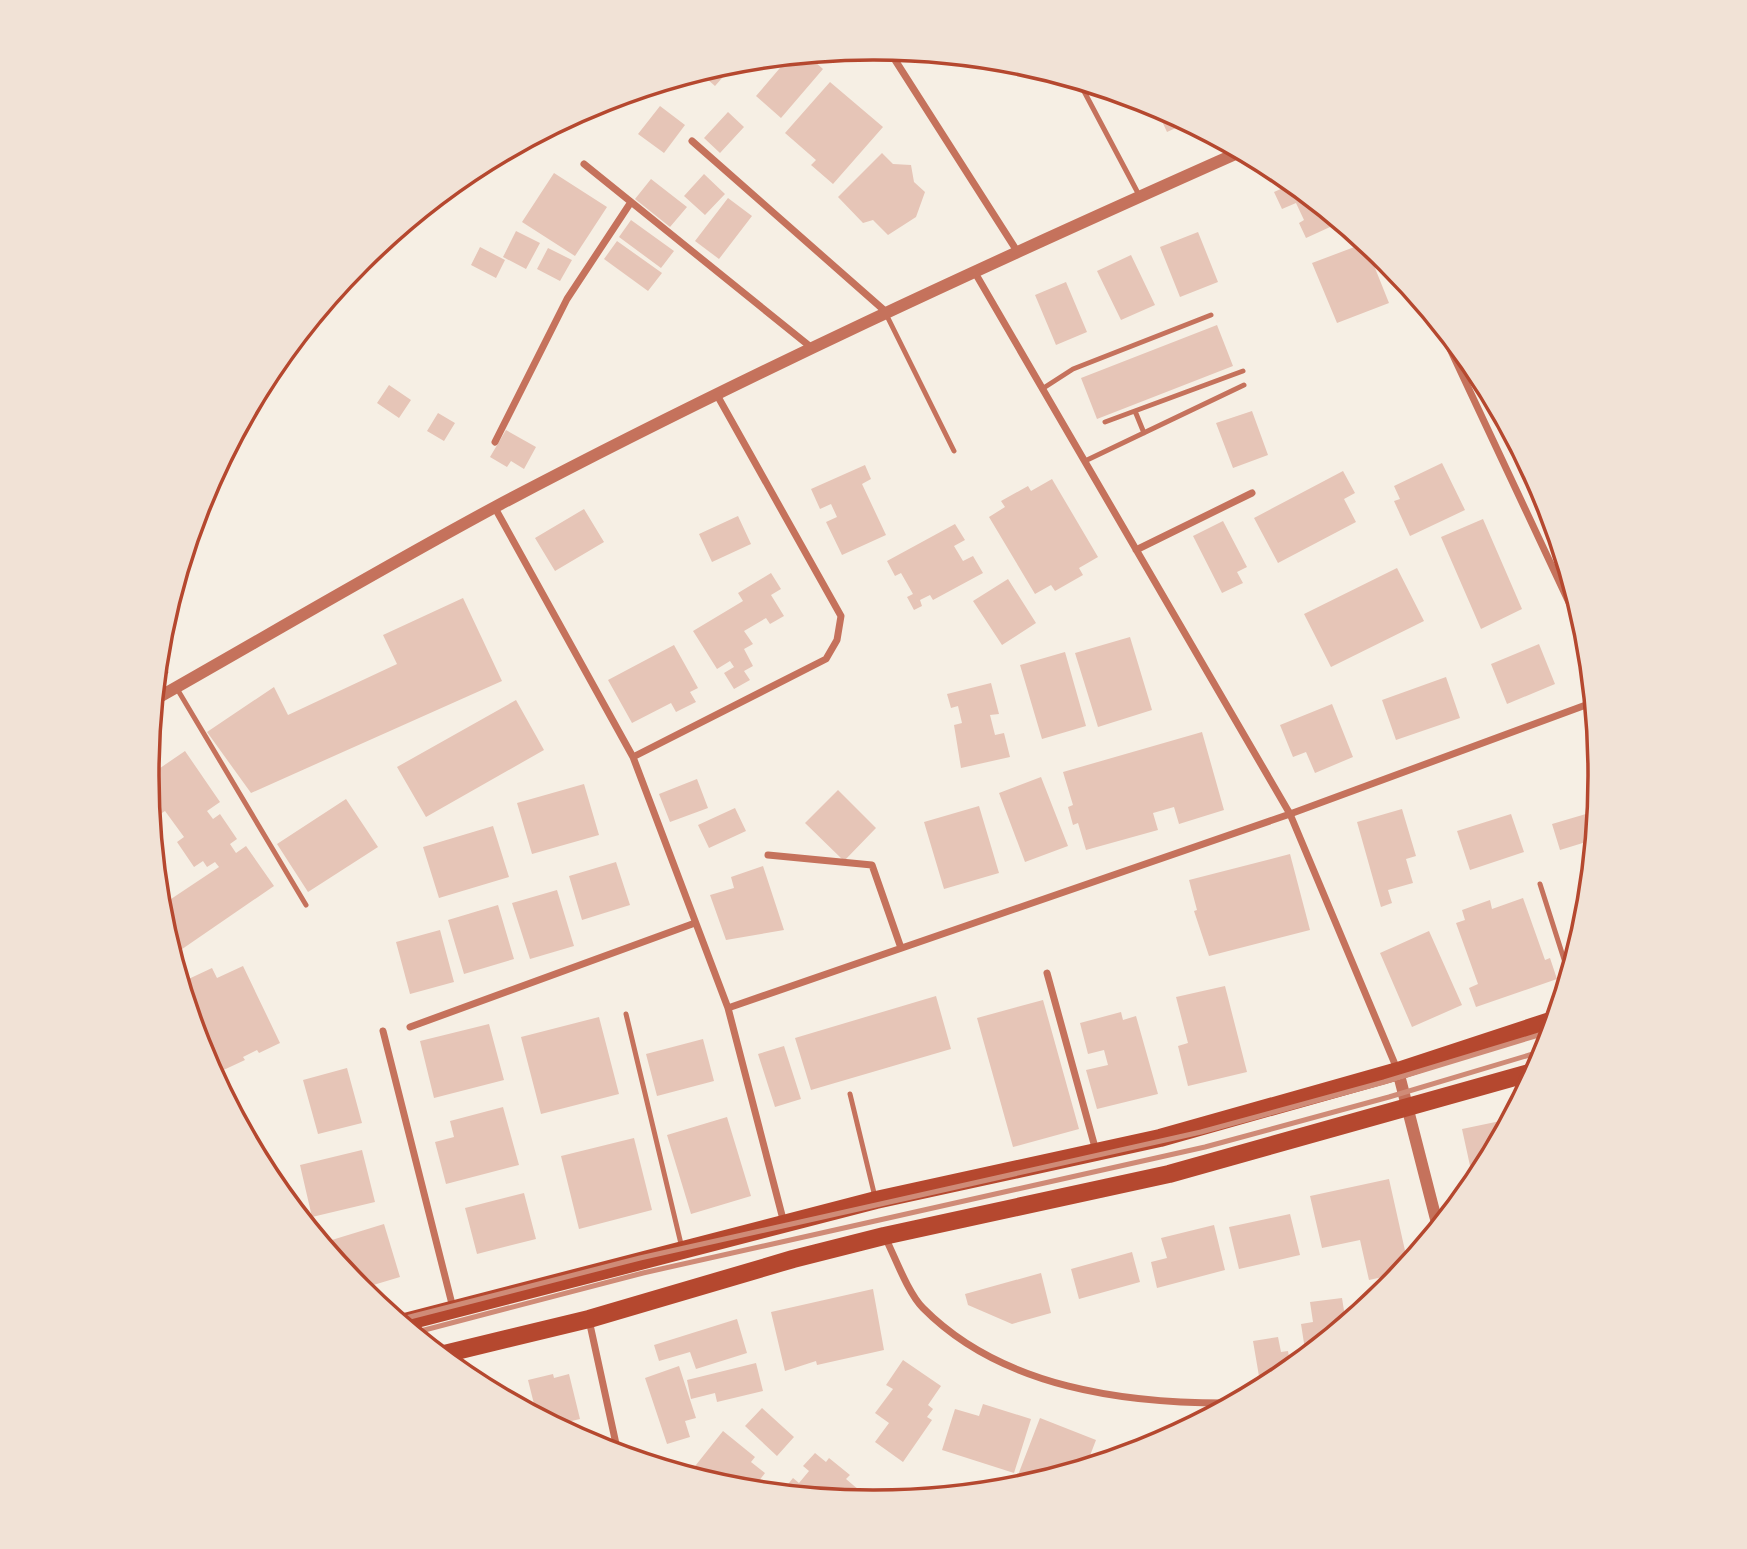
<svg xmlns="http://www.w3.org/2000/svg" width="1747" height="1549" font-family="Inter,sans-serif">
<style>
.building{fill:#e6c5b7}
.lines{fill:none;stroke-linecap:round;stroke-linejoin:round}
.path{stroke:#b5482f;stroke-width:4.5}
.service{stroke:#c5725c;stroke-width:5}
.minor{stroke:#c5725c;stroke-width:7}
.tertiary{stroke:#c5725c;stroke-width:12}
.primary{stroke:#b5482f;stroke-width:18}
.rail{stroke:#cf8b77;stroke-width:5}
.rim{fill:none;stroke:#b5482f;stroke-width:3.5}
</style>
<rect width="100%" height="100%" fill="#f6efe4"/>
<path class="building" d="M806 54 823 69 781 118 756 96 791 55Z
M732 61H737L715 86 698 71Z
M830 82 883 127 833 184 811 165 816 160 785 133Z
M1154 104 1168 111 1189 122 1167 132Z
M660 106 685 125 664 153 638 134Z
M728 112 744 127 720 153 704 138Z
M882 153 893 164 911 165 914 182 925 192 916 217 888 235 873 220 863 223 838 197Z
M554 173 607 207 575 256 522 222Z
M704 174 725 194 705 215 684 196Z
M651 179 687 207 670 227 635 199Z
M1294 183 1341 222 1306 238 1299 223 1304 220 1296 203 1282 209 1274 192Z
M728 198 752 216 719 259 695 241Z
M631 220 674 251 661 268 619 237Z
M516 231 540 243 526 269 503 257Z
M1198 232 1218 282 1180 297 1160 247Z
M617 241 662 273 648 291 604 259Z
M1365 243 1389 303 1337 323 1312 263Z
M480 247 505 260 496 278 471 265Z
M548 248 572 260 560 281 537 269Z
M1131 255 1155 305 1121 320 1097 271Z
M1066 282 1087 332 1056 345 1035 295Z
M1217 325 1233 366 1097 419 1081 378Z
M389 385 411 400 399 418 377 403Z
M1252 411 1268 455 1233 468 1216 423Z
M438 413 455 423 444 441 427 431Z
M506 430 536 447 524 469 511 461 507 467 490 457Z
M1442 463 1465 510 1410 536 1394 501 1400 499 1394 486Z
M865 465 871 479 862 484 886 535 842 555 826 522 837 517 831 504 820 509 811 489Z
M1343 471 1355 493 1344 499 1356 522 1278 563 1254 518Z
M1052 479 1098 557 1079 568 1083 575 1055 591 1051 585 1035 594 989 517 1005 507 1001 501 1028 486 1031 491Z
M584 509 604 542 555 571 535 538Z
M738 516 751 544 712 562 699 534Z
M1483 519 1522 609 1481 629 1441 537Z
M1223 521 1247 567 1237 572 1243 583 1222 593 1193 536Z
M955 524 965 540 954 546 963 561 973 556 983 573 933 600 930 595 920 600 922 606 914 610 907 597 913 594 901 573 895 576 887 561Z
M1397 568 1424 621 1331 667 1304 614Z
M771 573 781 589 771 595 784 616 770 624 766 618 744 631 753 644 744 649 753 666 744 671 750 680 734 689 724 673 734 667 730 661 717 669 693 631 743 601 738 593Z
M1008 579 1036 623 1002 645 973 601Z
M463 598 502 681 251 793 207 732 274 687 288 715 397 664 383 635Z
M1130 637 1152 710 1098 727 1075 653Z
M1539 644 1555 684 1507 704 1491 664Z
M674 645 698 688 690 692 696 702 676 712 671 703 632 723 608 680Z
M1065 652 1086 726 1042 739 1020 665Z
M1446 677 1460 718 1396 740 1382 700Z
M991 683 999 714 990 715 995 735 1004 733 1010 757 961 768 954 725 962 723 958 706 951 708 947 694Z
M516 700 544 750 426 817 397 767Z
M1332 704 1353 757 1315 773 1306 752 1293 757 1280 725Z
M1202 732 1224 810 1179 824 1174 807 1153 813 1158 830 1086 850 1078 823 1073 825 1068 807 1073 805 1063 772Z
M185 751 220 802 207 811 213 819 220 814 237 839 230 844 236 853 246 846 274 886 172 956 159 907 219 867 215 862 207 867 203 861 194 867 177 842 184 837 165 811 151 820 147 777Z
M1041 777 1068 846 1025 862 999 793Z
M697 779 708 808 670 822 659 794Z
M584 784 599 835 532 854 517 803Z
M838 790 876 828 844 861 805 823Z
M346 799 378 847 308 892 277 844Z
M979 806 999 873 944 889 924 822Z
M735 808 746 831 709 848 698 825Z
M1402 809 1416 856 1406 859 1413 883 1388 890 1392 903 1381 907 1357 822Z
M1596 811 1592 861 1586 842 1560 850 1552 824Z
M1511 814 1524 852 1470 870 1457 831Z
M493 826 509 877 439 898 423 847Z
M1290 854 1310 930 1209 956 1194 911 1197 910 1189 880Z
M616 862 630 905 582 920 569 876Z
M763 866 784 930 726 940 710 895 734 888 731 877Z
M557 890 574 946 530 959 512 903Z
M1523 898 1545 960 1550 958 1557 979 1476 1007 1469 988 1478 984 1456 923 1465 920 1462 910 1490 900 1492 909Z
M498 905 514 959 464 974 448 920Z
M1588 907 1587 917 1582 934 1574 911Z
M440 930 454 982 410 994 396 942Z
M1429 931 1462 1005 1412 1027 1380 953Z
M243 966 280 1043 259 1053 257 1050 243 1057 245 1060 217 1073 191 1017 180 983 212 968 217 978Z
M1225 986 1247 1072 1188 1086 1178 1046 1188 1043 1176 997Z
M936 996 951 1049 811 1090 795 1038Z
M1043 1000 1079 1129 1013 1147 977 1018Z
M1121 1012 1123 1020 1136 1016 1158 1094 1097 1109 1086 1070 1108 1065 1104 1050 1088 1054 1080 1023Z
M599 1017 619 1094 541 1114 521 1037Z
M489 1024 504 1080 434 1098 420 1041Z
M703 1039 714 1081 657 1096 646 1054Z
M784 1046 801 1099 775 1107 758 1054Z
M347 1068 362 1123 318 1134 303 1080Z
M503 1107 519 1165 446 1184 435 1142 454 1137 450 1121Z
M727 1117 751 1196 691 1214 667 1135Z
M1510 1119 1478 1179 1474 1184 1462 1129Z
M634 1138 652 1210 579 1229 561 1156Z
M362 1150 375 1202 312 1217 300 1165Z
M1389 1179 1408 1264 1401 1273 1369 1280 1360 1240 1322 1248 1310 1196Z
M524 1193 536 1239 477 1254 465 1208Z
M1290 1214 1300 1255 1239 1269 1229 1227Z
M384 1224 400 1277 360 1289 322 1243Z
M1214 1225 1225 1270 1157 1288 1151 1262 1167 1258 1161 1238Z
M1132 1252 1140 1282 1079 1299 1071 1269Z
M1041 1273 1051 1313 1012 1324 968 1305 965 1294Z
M873 1289 884 1350 817 1365 816 1361 785 1371 771 1312Z
M1342 1298 1346 1323 1306 1356 1301 1324 1313 1322 1310 1302Z
M737 1319 747 1353 696 1369 690 1352 659 1361 654 1345Z
M1278 1337 1281 1352 1288 1351 1291 1368 1261 1388 1253 1341Z
M903 1360 941 1386 928 1405 933 1409 927 1417 932 1420 903 1462 875 1442 889 1423 875 1413 893 1389 886 1385Z
M756 1363 763 1391 717 1402 715 1393 691 1399 687 1380Z
M679 1366 696 1418 685 1421 690 1437 667 1444 645 1378Z
M553 1374 554 1378 569 1374 580 1419 555 1425 537 1416 528 1380Z
M983 1404 1031 1419 1014 1473 942 1450 955 1409 979 1416Z
M762 1408 794 1437 777 1456 745 1426Z
M1040 1418 1096 1440 1086 1466 1035 1482 1018 1475Z
M723 1431 755 1457 751 1462 765 1473 752 1490 731 1488 688 1475Z
M815 1453 826 1462 829 1458 850 1475 846 1479 866 1496 862 1501 781 1493 793 1478 799 1483 809 1471 803 1466Z"/>
<g class="lines">
<path class="path" d="M158 660 166 672"/>
<path class="service" d="M1078 80 1139 195
M886 314 954 451
M1042 389 1073 369 1211 315
M1135 411 1144 433
M1105 422 1243 371
M1085 461 1244 385
M176 687 306 905
M1540 884 1569 975
M626 1014 682 1248
M850 1094 875 1197"/>
<path class="minor" d="M888 49 1017 251
M692 141 885 311
M584 164 812 348
M974 271 1290 814 1397 1069
M1436 319 1588 643
M495 442 567 299 631 202
M495 508 633 757 728 1008 784 1223
M1136 550 1252 493
M633 757 826 659 837 640 841 616 717 395
M768 855 872 865 901 948
M1047 973 1096 1151
M728 1008 1290 814 1594 702
M410 1027 695 923
M383 1031 453 1308
M885 1237C895 1257 908 1293 923 1308 1002 1388 1126 1404 1233 1403
M589 1320 618 1453"/>
<path class="tertiary" d="M154 700C267 636 380 569 495 507 739 378 990 263 1242 151
M1398 1071 1438 1227"/>
<path class="primary" d="M401 1323 876 1200 1160 1138 1398 1071 1556 1019
M440 1355 589 1319 793 1259 884 1236 1169 1174 1536 1071"/>
<path class="rail" d="M398 1320 640 1258 1201 1132 1384 1082 1552 1031
M413 1333 643 1273 1205 1147 1389 1097 1546 1050"/>
</g>
<path d="M0 0H1747V1549H0ZM873 60H874A714 714 0 0 1 1588 774V776A714 714 0 0 1 874 1490H873A714 714 0 0 1 159 776V774A714 714 0 0 1 873 60Z" fill="#f1e2d6" fill-rule="evenodd"/>
<path class="rim" d="M873 60H874A714 714 0 0 1 1588 774V776A714 714 0 0 1 874 1490H873A714 714 0 0 1 159 776V774A714 714 0 0 1 873 60Z"/>
</svg>
